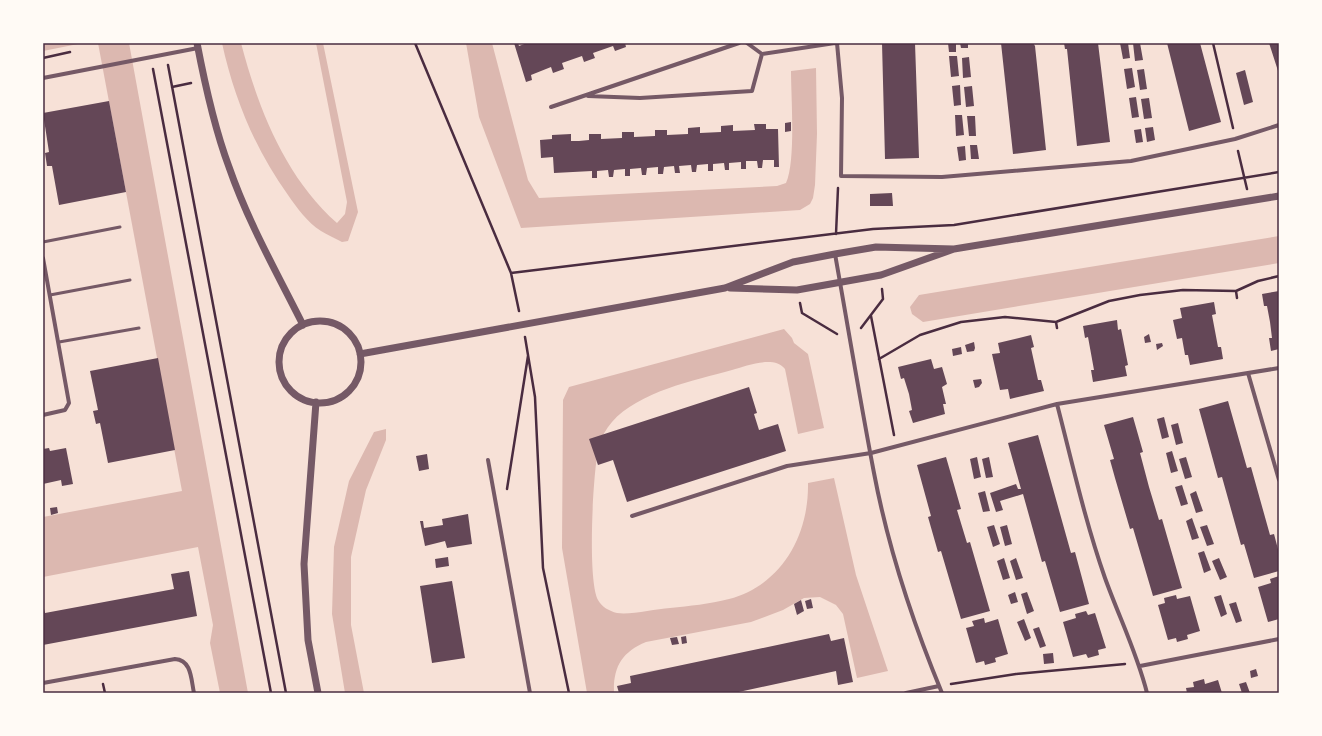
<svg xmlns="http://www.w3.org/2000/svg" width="1322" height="736" font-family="Figtree,sans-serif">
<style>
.water{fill:#dcb8b0}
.building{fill:#644757}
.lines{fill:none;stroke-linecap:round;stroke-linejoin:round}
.path{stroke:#4a2c40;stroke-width:2.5}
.service{stroke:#755966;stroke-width:3}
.minor{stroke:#755966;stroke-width:4}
.tertiary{stroke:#755966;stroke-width:7}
.neatline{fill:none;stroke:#4a2c40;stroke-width:1.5}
</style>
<rect width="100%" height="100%" fill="#f7e1d7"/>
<path class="water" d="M43 43H83L43 51Z
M98 43H129L248 693H220L210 643 213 625 198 547 43 577V517L182 491Z
M222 43H241C258 108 285 177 337 223L345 214 347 202 316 43H323L358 212 348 241 342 242C335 238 327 235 321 231 307 222 297 208 288 195 255 149 234 98 222 43Z
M466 43H492L528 180 539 198 777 186 786 183C796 161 791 97 791 71L816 68 817 134 815 185 813 198 810 204 800 210 521 228 479 117Z
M1279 236V263L923 322 912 314 910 307 919 295Z
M784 329 792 338 794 343 808 354 824 428 798 434 785 369C774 355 747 366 732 370 695 380 638 392 612 422 606 429 602 436 599 445 593 470 587 579 598 600 602 607 609 611 617 613 631 615 655 609 670 608 690 606 709 604 729 599 782 585 809 535 808 483L834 478 856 575 888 671 857 678 843 614 836 605 820 597 804 598 783 610 751 622 646 642C622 652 613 667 614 693H587L562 548 563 400 569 387Z
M386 429V440L366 490 351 557V625L364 693H345L332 614 334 547 349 481 374 432Z"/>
<path class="building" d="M514 43H518L519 46 527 43H625L626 47 615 51 613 46 593 53 595 58 584 62 582 56 562 63 564 69 553 73 551 67 531 75 532 80 526 82Z
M882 43H915L919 158 885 159Z
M948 43H956V52H949Z
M960 43H968V48H961Z
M1001 43H1033L1035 46 1046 150 1013 154Z
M1064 43H1098L1110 142 1077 146 1067 49H1065Z
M1120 43H1128L1130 58 1123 59Z
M1133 43H1140L1143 60 1135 61Z
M1167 43H1200L1221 122 1189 131Z
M1269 43H1279V74Z
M949 56H957L959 76 951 77Z
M969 57 971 77 963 78 962 58Z
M1132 68 1135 87 1127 89 1124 69Z
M1144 69 1147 89 1140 90 1137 70Z
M1245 70 1253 102 1244 105 1236 73Z
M960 85 961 105 954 106 952 86Z
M972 86 974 106 966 107 964 87Z
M1136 97 1139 117 1132 118 1129 98Z
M1149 98 1152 118 1144 119 1141 99Z
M109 101 126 192 59 205 52 166H47L45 153 49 152 43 113Z
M955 115H962L964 135 956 136Z
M967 116H975L976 136H969Z
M791 122V131L785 132V123Z
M754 124H766V129H778L779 167H774V160H763L762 168H758L757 161H746V169H741V162L729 163V170H725L724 163 713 164V171H708V164L697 165 696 172H692L691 165 679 166 680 173H675L674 166 664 167 663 174H658V167L647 168 646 175H642L641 168 630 169V176H625V169L614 170 613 177H609L608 170 597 171V178H592V171L554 173 553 157 541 158 540 140 552 139V135L571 134V141H579L589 140V134H601V139L622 138V132H634V137L655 136V130H667V135L688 134V128L700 127V133L721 132V126L733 125V131L755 130Z
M1153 127 1155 140 1147 142 1145 128Z
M1141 129 1143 142 1136 143 1134 130Z
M970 145H977L979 159H971Z
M965 146 966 160 959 161 957 147Z
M892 193 893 206H870V194Z
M1279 291V349L1271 351 1269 338H1272L1270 322 1267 306H1264L1262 294Z
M1214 302 1216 314 1212 315 1218 347H1221L1223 359 1190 365 1188 355H1185L1182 338 1177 339 1173 320 1182 318 1180 308Z
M1117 320 1118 330 1121 329 1128 365 1125 366 1127 376 1093 382 1091 370H1094L1088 337 1085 338 1083 326Z
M1149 334 1151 342 1145 343 1144 337Z
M1031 335 1034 347 1031 348 1038 380H1041L1044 391 1010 399 1008 389 1000 390 992 354 1000 353 998 343Z
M974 342 975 348 974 351 967 352 965 345Z
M1162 343 1163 346 1157 350 1156 344Z
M961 347 962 354 953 356 952 349Z
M158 358 175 450 108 463 100 423 96 424 93 411 98 410 90 371Z
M931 359 934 369 942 367 947 384 942 387 946 404H943L945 414 913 423 909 411 912 410 909 394 904 378 901 379 898 367Z
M981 379 982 383 979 387 975 388 973 380Z
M749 387 757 413 754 414 759 430 778 424 786 451 627 502 613 460 598 465 589 439Z
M1228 401 1247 468 1251 467 1270 535 1274 534 1279 553V571L1254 578 1244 544 1241 545 1222 477 1218 478 1199 409Z
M1133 417 1143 452 1140 453 1149 487 1159 520 1162 519 1182 588 1153 596 1133 528 1130 529 1115 478 1110 460 1114 459 1104 425Z
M1164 417 1169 437 1162 439 1157 419Z
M1178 423 1183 443 1176 445 1171 425Z
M1038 435 1071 553 1075 552 1089 604 1060 612 1045 561 1042 562 1023 494 1000 501 1003 510 996 512 990 493 1016 484 1018 489H1021L1008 443Z
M49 448 50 451 66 448 73 484 62 486 61 480 43 484V449Z
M1172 451 1178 471 1171 473 1166 453Z
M427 454 429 469 419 471 416 456Z
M946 457 961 509 957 510 967 543 970 542 990 611 961 619 941 551 938 552 928 517 931 516 917 465Z
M977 457 981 477 974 479 970 459Z
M989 457 993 477 986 478 982 459Z
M1186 457 1192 477 1185 479 1179 459Z
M1182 485 1188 504 1181 506 1175 487Z
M985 491 990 511 983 512 978 493Z
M1196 491 1203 511 1196 513 1190 494Z
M57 507 58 513 51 515 50 508Z
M468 514 472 544 447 548 445 541 425 546 420 521H423L424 528 443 525 442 519Z
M1192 518 1199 538 1192 540 1186 521Z
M994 525 1000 544 993 547 987 527Z
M1007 525 1012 544 1005 546 1000 527Z
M1207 525 1214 544 1207 546 1200 527Z
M1204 551 1211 570 1204 573 1198 553Z
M448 557 449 566 436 568 435 559Z
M1004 558 1010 578 1003 580 997 561Z
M1016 558 1023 578 1016 580 1010 561Z
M1219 558 1227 577 1220 580 1212 561Z
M189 571 197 616 43 645V605L45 613 174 589 171 574Z
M1279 576V619L1268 622 1258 587 1271 583 1270 579Z
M452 581 465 658 432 663 420 586Z
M1015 592 1018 602 1011 604 1008 595Z
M1027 592 1034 611 1027 614 1021 594Z
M1176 595 1177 599 1190 596 1200 631 1187 635 1188 639 1177 642 1176 638 1168 640 1158 605 1165 603 1164 598Z
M1221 595 1227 614 1221 617 1214 597Z
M811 599 813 608 807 609 805 601Z
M801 600 804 611 797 615 794 604Z
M1236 602 1242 621 1236 623 1229 604Z
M1086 611 1088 615 1095 613 1106 648 1098 650 1099 655 1088 658 1086 654 1073 657 1063 622 1076 618 1075 614Z
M984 618 985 623 998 619 1008 654 995 658 996 662 985 665 984 661 976 663 966 628 974 626 972 621Z
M1024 619 1031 638 1025 641 1017 622Z
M1039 627 1046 646 1040 648 1033 629Z
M829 634 831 641 844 638 853 682 838 685 836 671 734 693H619L617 686 631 683 630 676Z
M686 636 687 643 682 644 681 637Z
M677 637 679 644 672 645 670 638Z
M1053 653 1054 663 1044 664 1043 654Z
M1256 669 1258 676 1251 678 1250 671Z
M1204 679 1205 684 1218 680 1222 693H1187L1186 688 1194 687 1193 682Z
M1246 682 1250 693H1242L1239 684Z"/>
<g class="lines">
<path class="path" d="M415 43 511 273 519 311
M1213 43 1233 128
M43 58 70 52
M168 65 286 693
M153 69 271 693
M172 87 191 83
M1238 151 1247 189
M836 234 838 188
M511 273 873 229 954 225 1279 172
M1236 291 1237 298
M800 303 802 313 837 334
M871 316 894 435
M1056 322 1057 328
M861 328 883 299 882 289
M525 337 535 397 543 568 569 693
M879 359 920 335 961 322 1005 317 1056 322 1109 301 1140 295 1183 290 1236 291 1258 281 1279 276
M507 489 528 356
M103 684 105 693
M951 684 1016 674 1125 664"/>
<path class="service" d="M43 242 120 227
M50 295 130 280
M59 342 139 328"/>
<path class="minor" d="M747 43 762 54 835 43
M837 43 842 98 841 176 942 177 1131 161 1235 139 1279 125
M43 78 198 48
M588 96 640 98 752 91 762 54
M551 107 739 43
M835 254C848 327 860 400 874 473 888 547 913 623 942 693
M43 258 69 403 65 410 43 415
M1248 373 1279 480
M1057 404C1072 462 1085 521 1105 578 1119 617 1137 653 1147 693
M488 460 530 693
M632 516 787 466 871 453 1057 404 1279 368
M1140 666 1279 639
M43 683 175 659C192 660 191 680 194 693
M906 693 939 686"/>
<path class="tertiary" d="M197 43C205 85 214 127 229 167 248 222 277 273 303 325
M730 288 797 290 881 275 954 249 1279 196
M279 362a41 41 0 1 1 82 0a41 41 0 1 1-82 0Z
M360 354 725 288 793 262 835 254 876 247 954 249
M316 402 304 564 308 640 318 693"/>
</g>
<rect width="1322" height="736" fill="none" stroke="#fffaf5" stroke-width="88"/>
<rect x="44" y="44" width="1234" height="648" class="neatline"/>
</svg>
